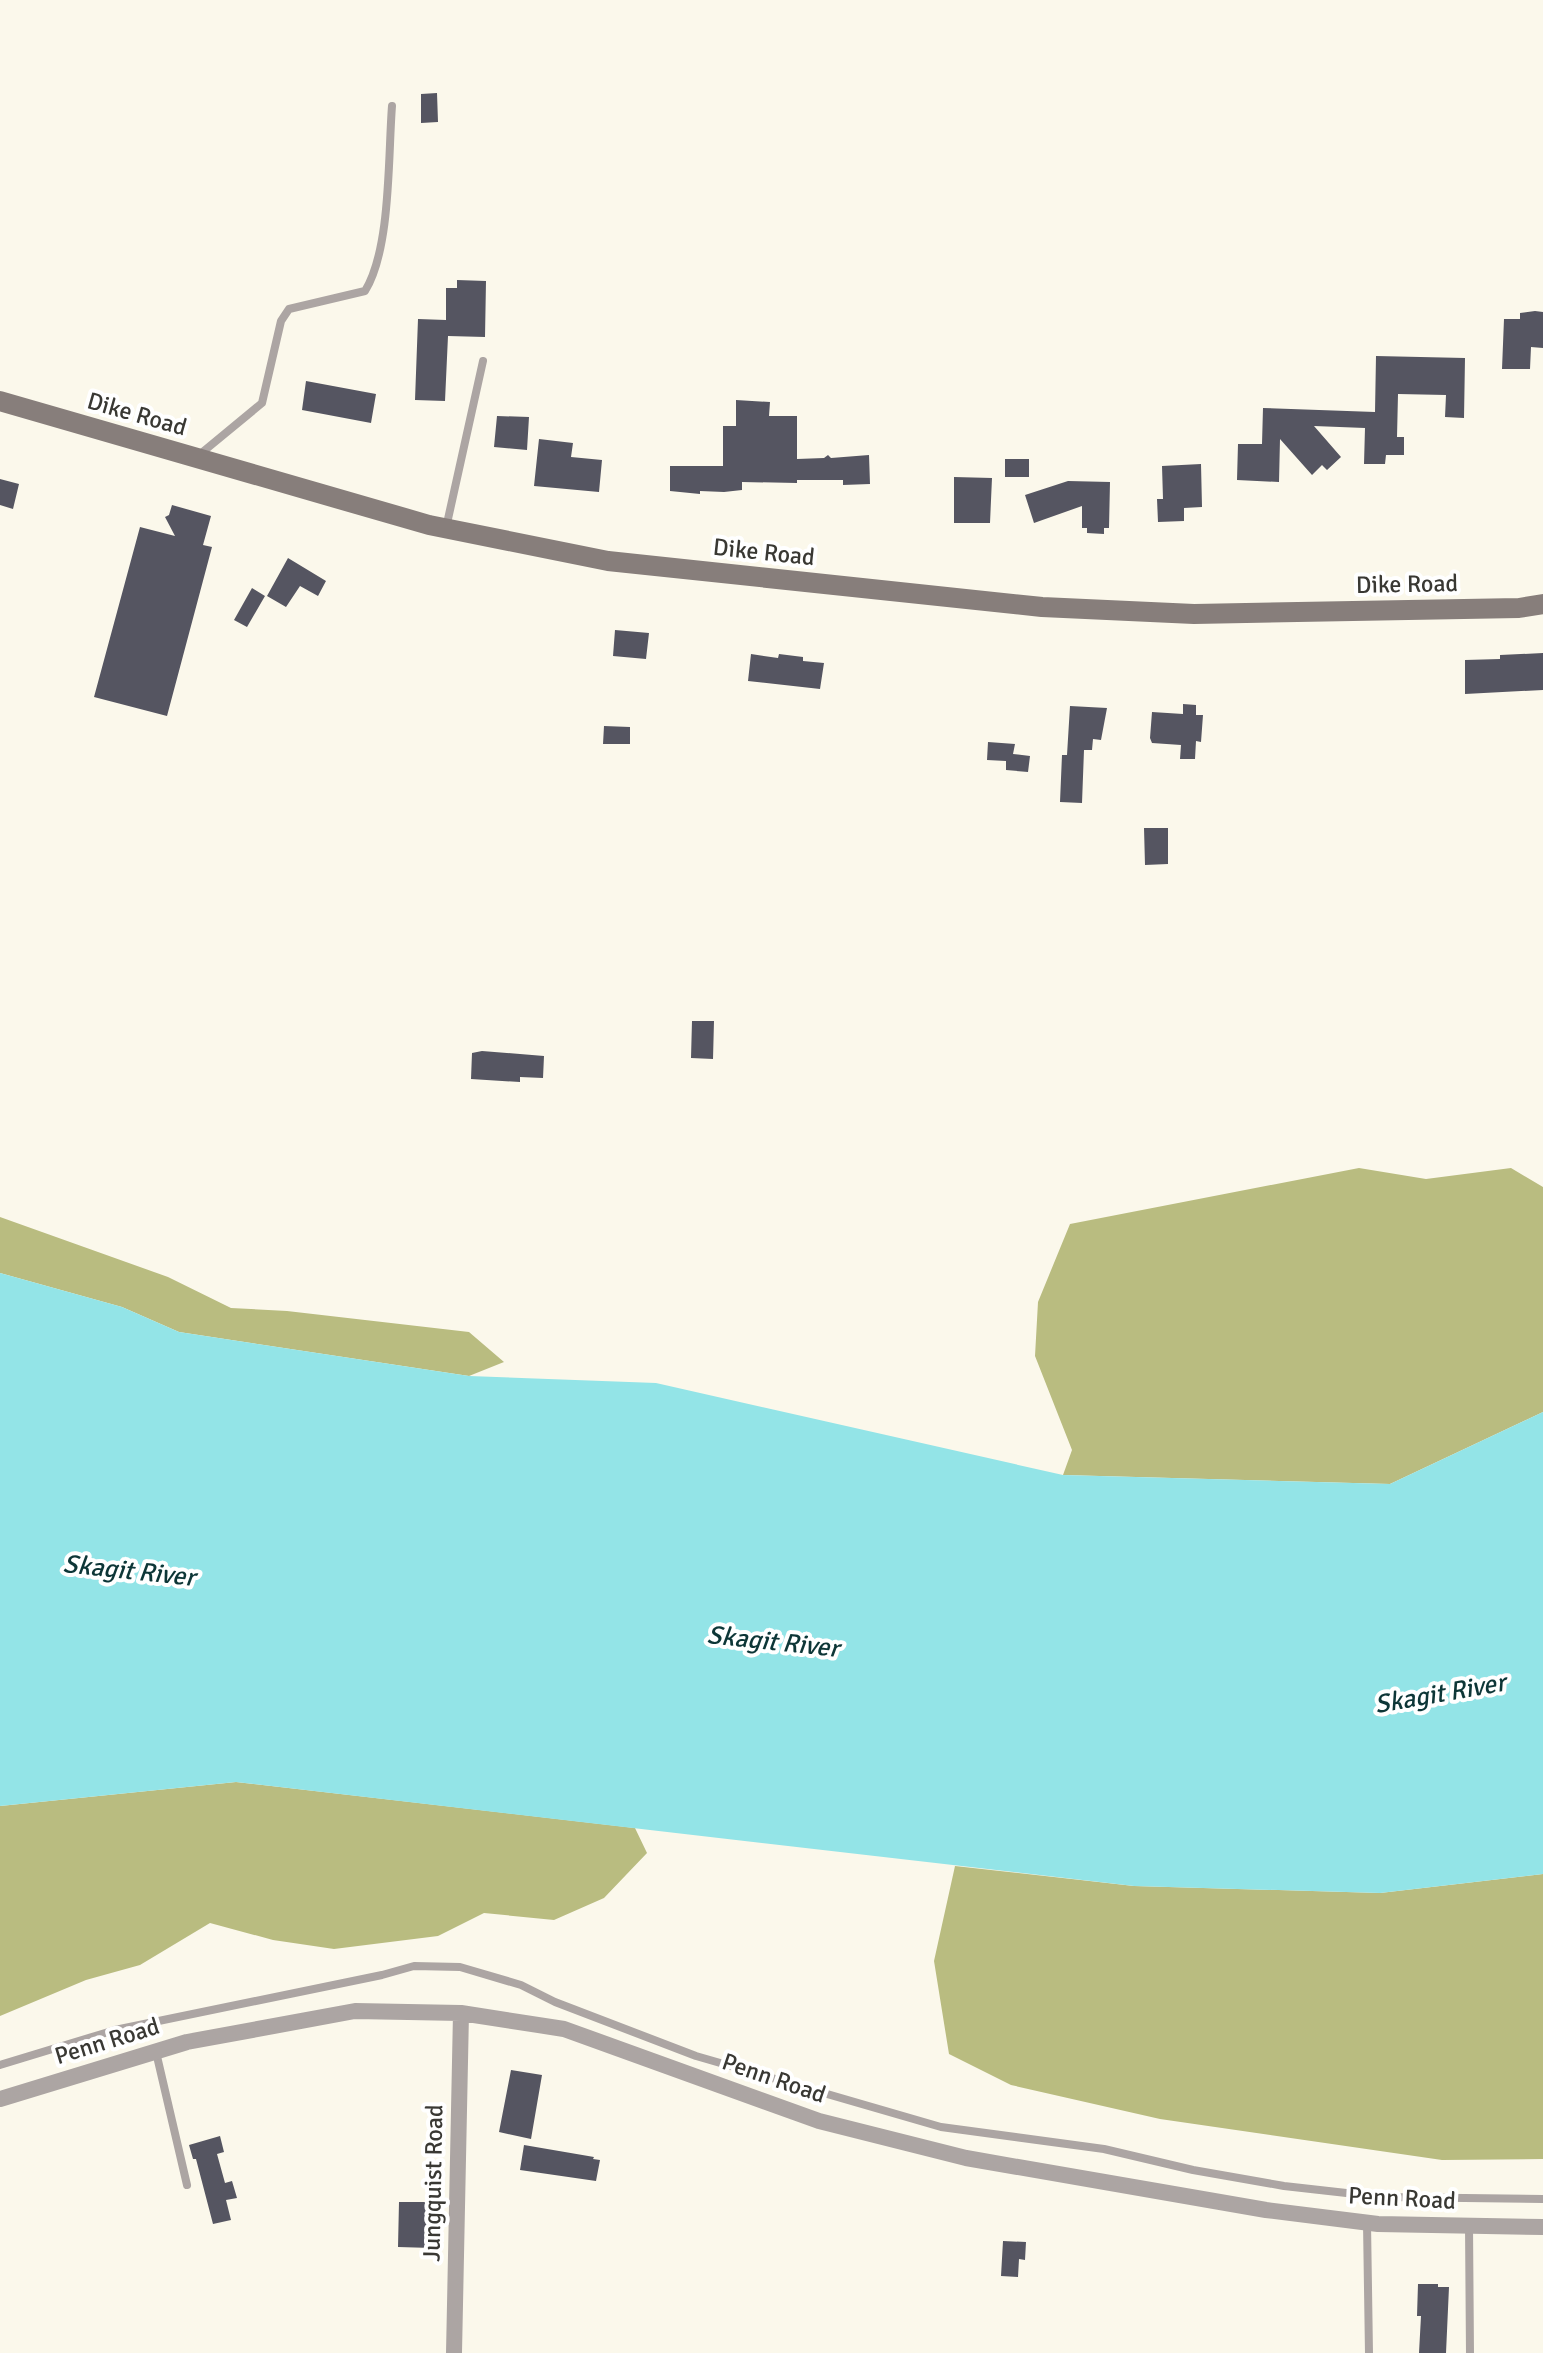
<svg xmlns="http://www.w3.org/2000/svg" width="1543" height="2353" font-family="Signika,sans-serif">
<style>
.forest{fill:#b9bc80}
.water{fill:#93e4e7}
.building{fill:#555561}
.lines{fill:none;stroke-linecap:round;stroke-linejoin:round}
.lane{stroke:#aca5a3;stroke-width:8}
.street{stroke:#aca5a3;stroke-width:16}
.secondary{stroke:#877e7b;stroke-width:20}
.labels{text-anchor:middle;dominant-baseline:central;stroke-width:8;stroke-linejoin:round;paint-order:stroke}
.street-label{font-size:24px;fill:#393833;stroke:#fff}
.water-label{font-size:26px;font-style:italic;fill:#0d3637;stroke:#fff}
</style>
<rect width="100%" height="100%" fill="#fbf8eb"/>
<path class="forest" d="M1359 1168 1426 1179 1511 1168 1543 1187V1412L1390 1484 1063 1475 1072 1450 1035 1356 1038 1302 1070 1224Z
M0 1217 168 1277 231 1308 287 1311 469 1332 504 1362 469 1376 179 1332 122 1307 0 1273Z
M236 1782 635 1828 647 1853 604 1898 554 1920 484 1913 438 1936 334 1949 273 1940 210 1923 140 1965 86 1980 0 2016V1806Z
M955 1866 1134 1886 1380 1893 1543 1874V2159L1442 2160 1160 2119 1011 2085 949 2054 934 1961Z"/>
<path class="water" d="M0 1273 122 1307 179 1332 469 1376 656 1383 1063 1475 1390 1484 1543 1412V1874L1380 1893 1134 1886 236 1782 0 1806Z"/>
<path class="building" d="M437 93 438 122 421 123V94Z
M457 280 486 281 485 337 448 336 445 401 415 400 418 319 446 320V288H457Z
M1535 311 1543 312V348L1531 347 1530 369H1502L1504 319H1520V313Z
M1376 356 1465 358 1464 418 1445 417 1446 395 1398 394 1397 437H1404V455H1386L1385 464H1364L1365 428 1314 426 1341 457 1327 470 1322 465 1312 475 1280 439 1279 482 1237 480 1238 444H1262L1263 408 1375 412Z
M306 381 376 394 371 423 302 410Z
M736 400 770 402 769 416H797V459L824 458 828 455 831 458 869 455 870 484 843 485V480H797V483L742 482V490L724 492 700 491V494L670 491V466H723V426H736Z
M497 416 529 417 527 450 494 447Z
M539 439 573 443 571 457 602 460 599 492 534 486Z
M1005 459H1029V477H1005Z
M1201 464 1202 507 1184 508V521L1158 522 1157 499H1163L1162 466Z
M954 477 992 478 990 523H954Z
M0 479 19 484 13 509 0 505Z
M1068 481 1110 482 1109 528H1104V534L1087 533V528H1082V506L1034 523 1025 495Z
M172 505 211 516 203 545 212 547 167 716 94 697 140 527 175 536 165 517 169 515Z
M288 558 326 581 318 596 300 586 286 607 267 596Z
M252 588 265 596 247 627 234 620Z
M615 630 649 633 646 659 613 656Z
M1543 653V690L1465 694V660L1500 659V655Z
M751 654 778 658 779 654 803 657V661L824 663 820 689 748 681Z
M1183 704 1196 705V715H1203L1201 742 1196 741 1195 759H1180L1181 745 1152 743 1150 738 1152 712 1183 714Z
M1070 706 1107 708 1101 740 1093 739 1092 750H1084L1082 803 1060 802 1062 755H1067Z
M604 726 630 727V744H603Z
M988 742 1015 744 1013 754 1030 756 1028 772 1006 770V761L987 760Z
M1144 828H1168V864L1145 865Z
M692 1021H714L713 1059 691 1058Z
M482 1051 544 1056 543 1078 520 1077V1082L471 1079 472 1053Z
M511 2070 542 2075 531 2139 499 2132Z
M220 2136 224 2152 217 2154 225 2183 232 2181 237 2198 226 2200 231 2220 213 2224 196 2159H193L189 2145Z
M524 2145 594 2157 593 2159 600 2160 596 2181 520 2170Z
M399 2202H433L432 2248 398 2247Z
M1003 2241 1026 2242 1025 2260 1019 2259 1018 2277 1001 2276Z
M1418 2284H1438V2287H1449L1446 2353H1419L1421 2316H1417Z"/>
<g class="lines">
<path class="lane" d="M199 455 262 403 281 321 289 309 365 291C391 249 388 157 392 106
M446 528 483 361
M156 2052 187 2185
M0 2065 115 2030 382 1975 414 1966 460 1967 521 1985 555 2002 696 2056 941 2127 1104 2149 1193 2170 1284 2186 1382 2197 1543 2199
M1367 2223 1369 2353
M1469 2226 1470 2353"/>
<path class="street" d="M0 2099 187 2042 355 2011 461 2013 564 2029 819 2121 966 2158 1266 2210 1378 2224 1543 2227
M454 2353 461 2013"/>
<path class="secondary" d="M0 401 429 525 608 561 1042 607 1194 614 1519 608 1543 604"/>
</g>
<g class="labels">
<g class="street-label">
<text transform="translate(137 414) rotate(16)">Dike Road</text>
<text transform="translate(764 552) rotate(6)">Dike Road</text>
<text transform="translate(1407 584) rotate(-1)">Dike Road</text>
<text transform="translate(107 2041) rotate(-17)">Penn Road</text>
<text transform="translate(774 2078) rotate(19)">Penn Road</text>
<text transform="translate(433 2183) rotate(-89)">Jungquist Road</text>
<text transform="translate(1402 2198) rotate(3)">Penn Road</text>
</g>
<g class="water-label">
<text transform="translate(129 1571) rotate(6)">Skagit River</text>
<text transform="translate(773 1642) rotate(6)">Skagit River</text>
<text transform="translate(1440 1694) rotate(-10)">Skagit River</text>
</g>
</g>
</svg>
